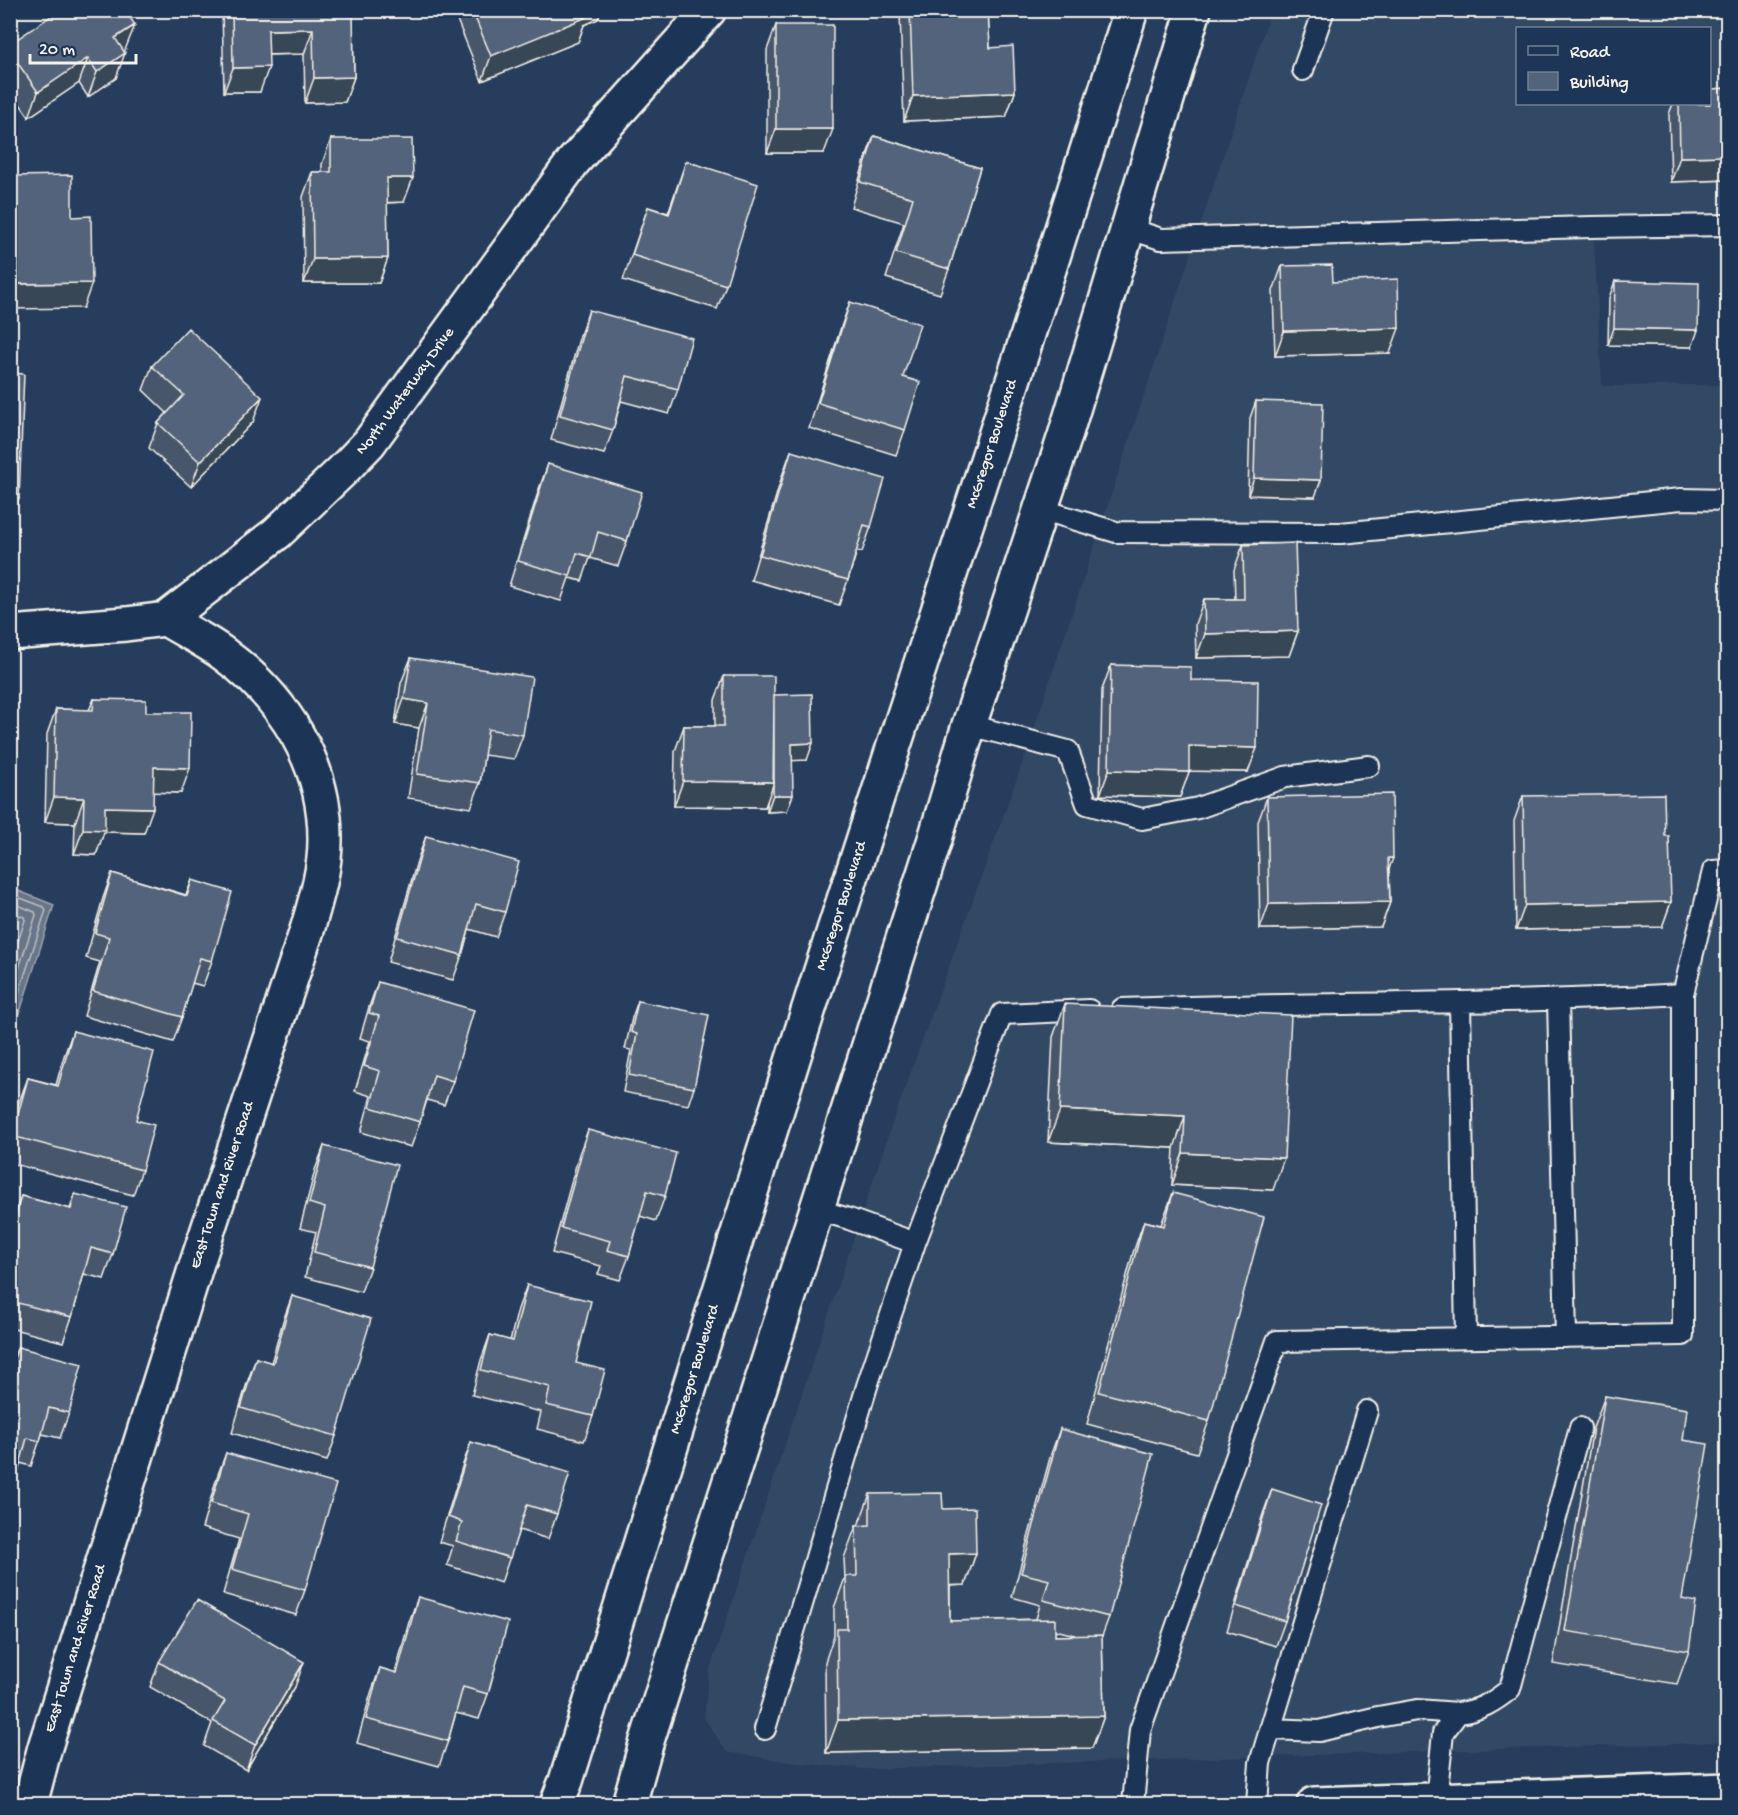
<svg xmlns="http://www.w3.org/2000/svg" width="1738" height="1815" font-family="'Gochi Hand',sans-serif">
<style>
.built{fill:#334966;fill-rule:evenodd}
.water{fill:#677588;stroke:#9fa7ae;stroke-width:1.5}
.lines{fill:none;stroke-linecap:round;stroke-linejoin:round}
.shore{stroke:#bcbfc2;stroke-width:1.5}
.lane-casing{stroke:#f4f1e8;stroke-width:24}
.street-casing{stroke:#f4f1e8;stroke-width:38}
.secondary-casing{stroke:#f4f1e8;stroke-width:38}
.lane{stroke:#1d3557;stroke-width:20}
.street{stroke:#1d3557;stroke-width:33}
.secondary{stroke:#1d3557;stroke-width:33}
.wall{fill:#47566a;stroke:#f4f1e8;stroke-width:1.5;fill-rule:evenodd}
.shaded-wall{fill:#394656;stroke:#f4f1e8;stroke-width:1.5}
.building{fill:#52647b;stroke:#f4f1e8;stroke-width:1.5}
.labels{text-anchor:middle;dominant-baseline:central;stroke-width:6;stroke-linejoin:round;paint-order:stroke}
.street-label{font-size:16px;fill:#f4f1e8;stroke:#1d3557}
</style>
<rect width="100%" height="100%" fill="#263d5d"/>
<filter id="ink" filterUnits="userSpaceOnUse"><feTurbulence type="fractalNoise" baseFrequency=".0167" numOctaves="2"/><feDisplacementMap in="SourceGraphic" scale="12" xChannelSelector="R" yChannelSelector="G"/><feConvolveMatrix kernelMatrix="1 2 1 2 8 2 1 2 1" color-interpolation-filters="sRGB"/></filter>
<g filter="url(#ink)">
<path class="built" d="M1271 11H1727V238L1594 240 1602 386 1727 385V1742L866 1769 797 1763 727 1752 704 1718 709 1672 890 1130 1025 756ZM1518 28H1710V104H1518Z"/>
<path class="water" d="M11 888 54 905 11 1040Z"/>
<g class="lines">
<path class="shore" d="M10 894 44 907 46 910 10 1020
M10 902 35 912 36 915 10 996
M10 912 24 917 25 920 10 966"/>
<defs>
<path id="lane" d="M1303 70 1324 10
M1127 228 1161 239 1591 227 1728 225
M1040 509 1116 532 1341 533 1681 499 1728 500
M969 725 1068 751 1087 804 1142 819 1198 808 1285 777 1369 766
M1558 1000 1566 1337
M1460 1002 1466 1338
M1122 1009C1309 1002 1496 1005 1683 994L1713 871 1728 870
M815 1209 849 1219 915 1243 1002 1014 1089 1010
M765 1729 867 1386 915 1243
M1270 1729 1319 1731 1378 1717 1417 1710 1458 1713
M1436 1800 1443 1733 1458 1713C1479 1711 1494 1702 1510 1689L1580 1428
M1133 1804 1140 1730 1277 1341 1683 1335V994
M1257 1804 1260 1763 1367 1411"/>
<g id="street">
<path id="s1" d="M10 633 126 624 166 619 277 533 342 471 369 443 573 162 709 10"/>
<path id="s2" d="M30 1804 45 1747 197 1263 308 927C316 899 325 870 325 841 326 765 285 699 225 655 207 641 185 631 166 619"/>
</g>
<g id="secondary">
<path id="s3" d="M557 1804 566 1781C646 1528 724 1276 804 1024 912 685 1026 350 1131 10"/>
<path d="M629 1804 646 1744 935 839 969 725 1065 436 1194 10"/>
<path d="M1314 1804 1728 1790"/>
</g>
</defs>
<use href="#lane" class="lane-casing"/>
<use href="#street" class="street-casing"/>
<use href="#secondary" class="secondary-casing"/>
<use href="#lane" class="lane"/>
<use href="#street" class="street"/>
<use href="#secondary" class="secondary"/>
</g>
<path class="wall" d="M222 10H353L354 77 345 102 305 103 304 54 268 55 260 92H224Z
M453 10H601L598 19 584 25 578 42 482 81Z
M901 10H988L990 48 1015 92 1006 117 904 121 900 14Z
M776 25 824 153H767V50Z
M10 44 125 50 124 51 116 78 88 97 79 83 29 117 10 90Z
M1728 88V180L1671 182 1669 114 1673 104H1710Z
M874 136 980 168 949 269 940 294 886 278 904 223 851 207 865 160Z
M331 139 404 202 387 203 388 258 379 283H304L303 197 312 172H322V164Z
M686 161 726 285 717 309 623 280 648 207 668 213Z
M1282 266 1333 282 1390 353 1275 356 1273 291Z
M1615 281 1692 347 1608 345 1609 298Z
M850 302 903 377 905 430 896 455 809 428 841 327Z
M589 310 678 389 669 414 621 401 613 430 604 454 551 440 580 335Z
M152 366 253 422 191 487 149 448 158 423 167 413 143 390Z
M1256 401 1315 497 1248 495 1250 418Z
M791 451 871 527 862 552 857 551 848 580 839 605 751 580 782 476Z
M548 464 627 541 618 566 590 558 582 581 569 578 561 601 509 586 539 489Z
M1243 545 1298 631 1289 656 1196 658 1195 624 1204 599H1235L1234 570Z
M411 658 523 735 514 759 484 755 480 783 471 808 408 798 419 728 395 724 401 683Z
M1111 665 1191 680 1248 772 1189 771 1180 797 1100 795 1102 690Z
M724 676 774 695 807 760H792L787 811 767 812V800L765 807 674 806 675 751 684 726H715V700Z
M94 699 146 712 181 793 153 792 144 833 104 832 96 855 74 854 75 823 45 822 47 734 56 709 89 710Z
M1523 796 1665 836 1671 902 1662 927 1516 930 1514 821Z
M1267 797 1389 869 1390 902 1381 927 1260 929 1258 822Z
M426 836 505 912 496 937 469 929 462 955 453 980 388 962 417 861Z
M112 873 186 895 192 880 212 961 203 986 192 983 182 1017 173 1042 84 1016 100 962 86 958 103 898Z
M378 982 453 1081 444 1105 427 1100 420 1122 411 1147 361 1132 371 1096 355 1091 370 1041 360 1038 369 1007Z
M638 1001 694 1088 688 1105 623 1092 631 1050 625 1049 632 1018Z
M1065 1004 1273 1190 1172 1185 1174 1148 1048 1142 1053 1037Z
M73 1031 136 1120 142 1170 133 1195 10 1163V1133L19 1102 28 1078 56 1085 64 1056Z
M588 1130 665 1196 656 1221 640 1216 629 1256 620 1280 598 1274 601 1266 552 1253 579 1154Z
M324 1146 370 1267 361 1292 305 1277 316 1232 300 1228 315 1170Z
M1173 1193 1209 1421 1197 1453 1087 1424 1133 1253 1144 1221 1161 1225Z
M75 1194 113 1254 104 1279 84 1274 72 1317 63 1342 10 1328V1228L21 1196 70 1209Z
M527 1285 576 1363 593 1416 584 1441 537 1429 541 1412 472 1395 481 1360 490 1335 510 1341 518 1309Z
M292 1296 336 1436 327 1461 232 1433 247 1383 256 1358 271 1363 283 1321Z
M18 1347 69 1413 60 1438 42 1434 31 1466 20 1463 10 1493V1357L13 1358Z
M1605 1396 1683 1440 1682 1599 1689 1651 1677 1684 1553 1664 1593 1428Z
M1060 1429 1109 1617 1102 1636 1104 1716 1092 1748 826 1753 825 1662 834 1635V1608L845 1578 844 1558 856 1526H858L870 1494 943 1509 976 1553 965 1585 950 1586V1621L1036 1619 1040 1605 1012 1597 1051 1454ZM1055 1630 1075 1635 1055 1636Z
M471 1442 557 1514 548 1539 519 1530 501 1583 447 1565 453 1546 439 1542 462 1467Z
M226 1453 305 1590 296 1615 223 1594 239 1539 202 1528 217 1477Z
M1272 1489 1285 1621 1276 1646 1227 1631 1263 1514Z
M418 1597 488 1694 479 1719 456 1713 448 1741 439 1766 357 1743 371 1693 380 1668 395 1673 409 1622Z
M159 1662 295 1687 246 1770 204 1746 212 1723 150 1687Z"/>
<path class="shaded-wall" d="M580 10H601L598 19 584 25 578 42 482 81 491 56Z
M135 25 125 50 106 63 115 38Z
M313 29 304 54 259 55 268 30Z
M125 53 116 78 88 97 97 72Z
M88 58 79 83 29 117 38 92Z
M269 67 260 92H224L233 68Z
M354 77 345 102 305 103 314 78Z
M1015 92 1006 117 904 121 913 96Z
M776 129H833L824 153H767Z
M1728 156V180L1671 182 1680 157Z
M387 178H413L404 202 378 203Z
M388 258 379 283H304L313 259Z
M92 283 83 308 10 309V284Z
M1399 328 1390 353 1275 356 1284 331Z
M1614 328 1698 330 1692 347 1608 345Z
M262 397 253 422 191 487 200 462Z
M1254 478 1321 480 1315 497 1248 495Z
M10 498 19 499 10 522Z
M1298 631 1289 656 1196 658 1205 634Z
M404 699 428 703 419 728 395 724Z
M813 743 807 760 786 761 792 744Z
M1189 746 1257 748 1248 772 1180 771Z
M154 767 190 768 181 793 145 792Z
M1109 770 1189 772 1180 797 1100 795Z
M683 781 774 782 765 807 674 806Z
M773 795H793L787 811 767 812Z
M54 797 84 798 75 823 45 822Z
M105 807 153 808 144 833 104 832 96 855 74 854 83 829Z
M1388 858H1393L1384 883Z
M1390 902 1381 927 1260 929 1269 904Z
M1671 902 1662 927 1516 930 1525 905Z
M1060 1110 1185 1116 1174 1148 1048 1142Z
M1183 1153 1284 1158 1273 1190 1172 1185Z
M976 1553 965 1585 938 1586 949 1554Z
M304 1662 295 1687 246 1770 255 1745Z
M1104 1716 1092 1748 826 1753 838 1720Z"/>
<path class="building" d="M60 10H125L135 25 115 38 125 53 97 72 88 58 38 92 10 52V44Z
M232 10H353L354 77 314 78 313 29 268 30 269 67 233 68Z
M472 10H584L587 17 491 56Z
M910 10H988L990 48 1013 46 1015 92 913 96Z
M776 25H833V129H776Z
M1728 88V156L1680 157 1679 104H1710V89Z
M874 136 980 168 949 269 896 253 913 198 860 182Z
M331 139H412L413 178H387L388 258 313 259 312 172H331Z
M686 161 758 184 726 285 632 255 648 207 669 214Z
M72 175V217L91 216 92 283 10 284V176Z
M1332 265 1333 282 1398 279 1399 328 1284 331 1282 266Z
M1615 281 1699 283 1698 330 1614 328Z
M850 302 920 324 903 377 920 382 905 430 818 403Z
M589 310 692 338 678 389 627 376 613 430 560 415Z
M188 328 262 397 200 462 158 423 184 395 152 366Z
M10 373 24 374 19 499 10 498Z
M1256 401 1323 403 1321 480 1254 478Z
M791 451 885 479 871 527 864 525 848 580 760 555Z
M548 464 642 492 627 541 598 532 591 557 577 553 570 576 518 561Z
M1295 543 1298 631 1205 634 1204 599H1244L1243 545Z
M411 658 532 677 523 735 488 729 480 783 417 774 428 703 404 699Z
M1111 665 1191 667V680L1258 681 1257 748 1189 746V772L1109 770Z
M724 676H774V782L683 781 684 726H724Z
M812 694 813 743 792 744 793 795H773L774 695Z
M94 699 146 700V712H191L190 768 154 767 153 808 105 807V830L83 829 84 798 54 797 56 709 93 710Z
M1392 794 1393 858H1388L1390 902 1269 904 1267 797Z
M1664 794 1665 836H1669L1671 902 1525 905 1523 796Z
M426 836 519 862 505 912 476 904 462 955 397 937Z
M112 873 187 896 192 880 232 892 212 961 200 958 182 1017 93 991 109 937 95 933Z
M378 982 474 1010 453 1081 434 1075 420 1122 370 1107 380 1071 364 1066 379 1016 369 1013Z
M638 1001 709 1015 694 1088 629 1075 637 1034 631 1032Z
M1065 1004 1291 1015 1284 1158 1183 1153 1185 1116 1060 1110Z
M73 1031 154 1052 136 1120 154 1125 142 1170 12 1136 28 1078 58 1086Z
M588 1130 676 1153 665 1196 647 1191 629 1256 607 1250 610 1241 561 1228Z
M324 1146 397 1165 370 1267 314 1252 325 1208 309 1203Z
M1173 1193 1264 1217 1209 1421 1099 1392 1144 1221 1164 1226Z
M75 1194 126 1207 113 1254 91 1248 72 1317 10 1301V1237L21 1196 71 1209Z
M527 1285 591 1301 576 1363 605 1370 593 1416 546 1405 550 1387 481 1370 490 1335 513 1341Z
M292 1296 371 1319 336 1436 241 1408 256 1358 273 1363Z
M18 1347 82 1364 69 1413 49 1408 40 1441 27 1438 18 1472 10 1470V1357L14 1358Z
M1605 1396 1687 1409 1683 1440 1708 1444 1682 1599 1696 1602 1689 1651 1565 1631Z
M1060 1429 1153 1454 1109 1617 1043 1600 1049 1580 1021 1573Z
M471 1442 570 1473 557 1514 527 1505 510 1558 456 1541 462 1522 448 1517Z
M226 1453 336 1484 305 1590 232 1569 248 1514 211 1503Z
M1272 1489 1321 1505 1285 1621 1236 1606Z
M942 1493 943 1509 975 1508 976 1553 949 1554 950 1621 1055 1619V1636L1102 1635 1104 1716 838 1720 837 1629H847L846 1576H857L856 1526 870 1525V1494Z
M418 1597 508 1622 488 1694 463 1687 448 1741 366 1719 380 1668 397 1673Z
M197 1600 304 1662 255 1745 213 1721 225 1701 159 1662Z"/>
</g>
<g class="labels">
<g class="street-label">
<text stroke="none"><textPath href="#s1" startOffset="489">North Waterway Drive</textPath></text>
<text stroke="none"><textPath href="#s3" startOffset="1428">McGregor Boulevard</textPath></text>
<text stroke="none"><textPath href="#s3" startOffset="942">McGregor Boulevard</textPath></text>
<text stroke="none"><textPath href="#s2" startOffset="648">East Town and River Road</textPath></text>
<text stroke="none"><textPath href="#s3" startOffset="456">McGregor Boulevard</textPath></text>
<text stroke="none"><textPath href="#s2" startOffset="162">East Town and River Road</textPath></text>
</g>
</g>
<rect width="1738" height="1815" fill="none" stroke="#1d3557" stroke-width="36"/>
<rect x="18" y="18" width="1702" height="1779" fill="none" stroke="#f4f1e8" stroke-width="2" filter="url(#ink)"/>
<rect x="1516" y="27" width="195" height="78" fill="#1d3557" stroke="#738091" stroke-width="1.5"/>
<rect x="1528" y="46" width="30" height="9" fill="#1d3557" stroke="#738091" stroke-width="1.5"/>
<text x="1570" y="57" font-size="18" fill="#f4f1e8">Road</text>
<rect x="1528" y="72" width="30" height="18" fill="#52647b" stroke="#738091" stroke-width="1.5"/>
<text x="1570" y="87" font-size="18" fill="#f4f1e8">Building</text>
<path d="M30 54v9h106v-9" fill="none" stroke="#f4f1e8" stroke-width="3"/>
<text x="39" y="54" font-size="18" fill="#f4f1e8" stroke="#1d3557" stroke-width="4.5" paint-order="stroke">20 m</text>
</svg>
